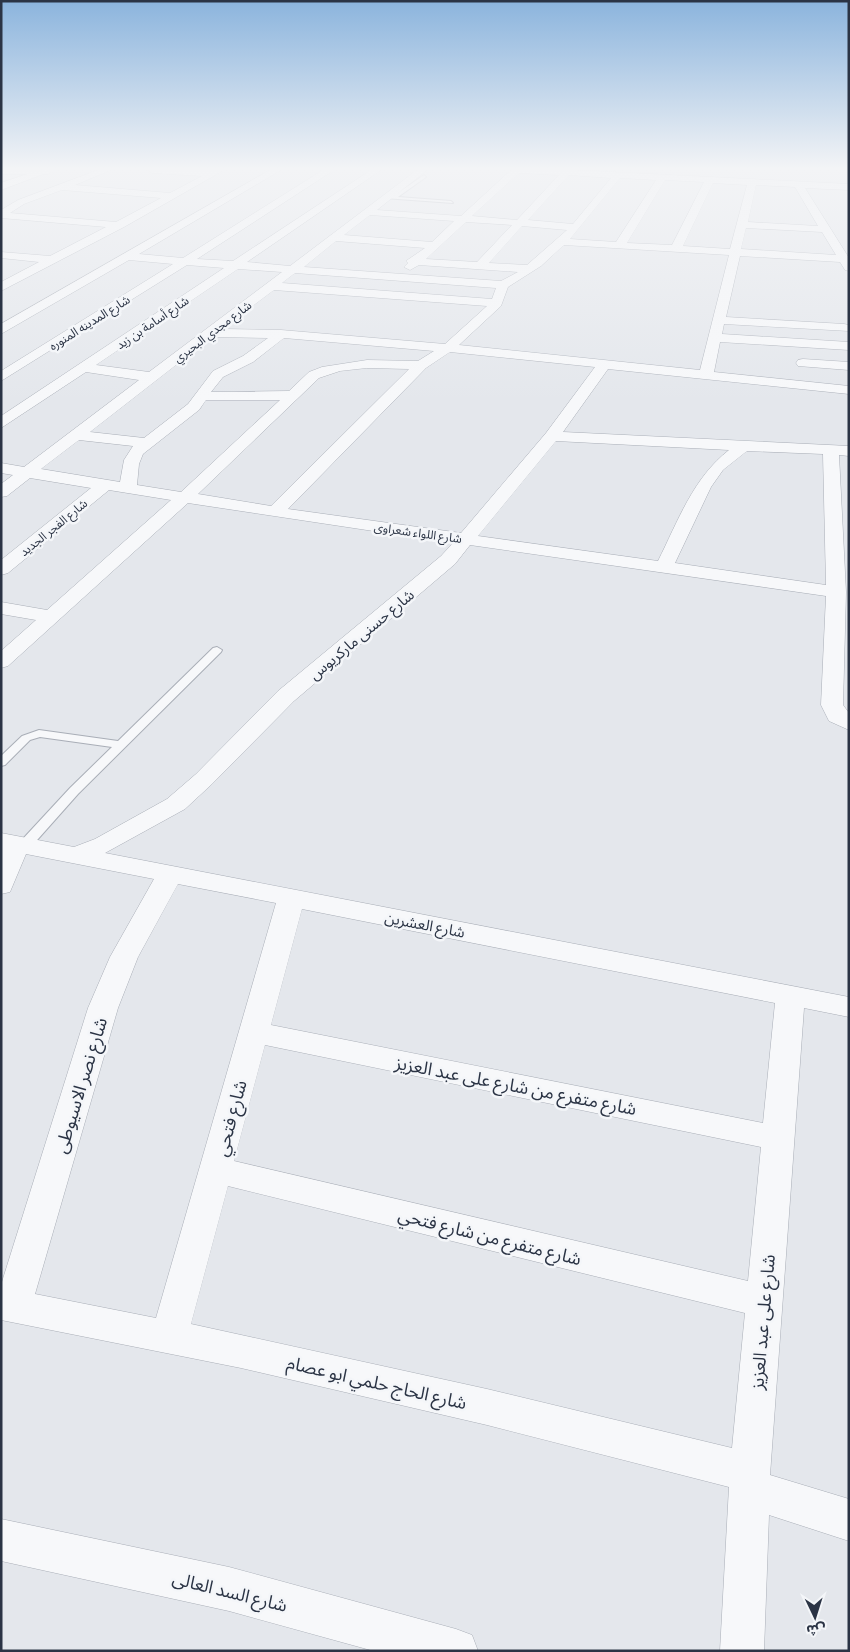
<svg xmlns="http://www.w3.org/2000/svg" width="850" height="1652" font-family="Barlow,'Noto Sans Arabic',sans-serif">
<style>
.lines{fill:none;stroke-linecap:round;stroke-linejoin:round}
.lane-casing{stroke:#a9aeb7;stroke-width:2}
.street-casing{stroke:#a9aeb7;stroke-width:1}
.secondary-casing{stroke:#a9aeb7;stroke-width:1}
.lane{fill:#f7f8fa;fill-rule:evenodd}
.street{fill:#f7f8fa;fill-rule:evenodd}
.secondary{fill:#fff;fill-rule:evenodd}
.labels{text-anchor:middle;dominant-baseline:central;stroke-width:5;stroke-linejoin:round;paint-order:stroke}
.far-street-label{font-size:12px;fill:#2b3445;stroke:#f4f6f9}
.street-label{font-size:15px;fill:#2b3445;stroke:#f4f6f9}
.near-street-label{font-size:18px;fill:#2b3445;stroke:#f4f6f9}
</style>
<rect width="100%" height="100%" fill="#e4e7ec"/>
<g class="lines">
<defs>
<path id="lane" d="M424 175 426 177 398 197 451 201 453 203 384 198 392 197Z
M217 647 222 650 221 652 78 794 30 848H20L19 845 20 842 70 788 112 747 40 737 30 740 5 765 1 766V756L22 736 39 730 118 741 213 648Z"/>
<path id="street" d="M1 170H52L53 171 48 174H1Z
M98 170H111L75 185 170 193 202 176 152 173 148 170H224L124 227 1 291V282L39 262 1 258V252L50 256 106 227 1 218V210L18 200ZM62 190 161 198 116 222 10 213 24 204Z
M270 170H281L139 254 183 258 323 170H334L197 259 233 261 371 170H381L247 262 290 266 417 170H427L377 210 461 216 511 170H572L849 184V190L805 188 849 258V271L845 270 840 262 740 256 726 317 844 324 849 325V331L724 324 722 334 849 342V350L720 342 714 372 849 386V394L608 369 563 432 849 446V456L839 455 846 592 843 705 849 713V730L829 721 821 705 826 596 470 545 455 564 294 701 212 784 185 809 105 853 849 997V1017L804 1008 770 1475 849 1499V1541L769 1515 764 1651H720L729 1487 487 1425 241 1368 1 1320V1285L88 1008 110 957 154 879 26 854 10 892 1 894V833L74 847 95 839 167 799 196 774 278 691 441 556 453 543 188 503 8 666 1 668V651L36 620 1 614V602L47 610 171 500 109 490 8 573 1 575V560L91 488 30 478 7 496 1 497V484L13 475 1 473V463L24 467 139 380 86 372 1 428V416L224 268 187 265 1 381V371L173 264 129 260 1 334V324ZM519 173 559 175 517 220 472 216ZM569 175 611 178 573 224 528 220ZM620 178 656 180 616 242 570 239ZM665 180 704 182 672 245 627 243ZM713 183 747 185 730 249 683 246ZM756 185 795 187 818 226 748 222ZM370 215 454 221 432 242 344 235ZM466 222 512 225 477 262 426 259ZM522 226 567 230 527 265 489 263ZM746 228 822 232 836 255 741 249ZM336 241 425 248 406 261 408 263 404 267 410 270 419 265 518 272 501 281 304 267ZM564 245 729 255 700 370 459 345 501 306 508 287 541 266ZM238 269 282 272 149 372 96 365ZM295 273 496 288 492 299 282 283ZM274 290 487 306 445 344 281 330 222 329ZM212 337 268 338 243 356 213 371 188 404 144 438 90 432ZM284 338 434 351 418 361 367 360 322 367 309 372 289 391 211 392 223 377 253 362ZM450 352 595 367 546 433 461 533 288 509 426 368ZM367 368 409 369 271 506 198 494 319 378 340 371ZM206 400H280L181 492 137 485 139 464 143 454 199 410ZM79 440 133 446 124 460 120 482 41 469ZM556 441 729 450C693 478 678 521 658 561L478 536ZM747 451 823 454 826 585 675 563 711 487 723 470ZM178 884 276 903 156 1318 35 1294 118 1008 138 957ZM302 909 775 1003 763 1123 271 1025ZM265 1045 761 1147 748 1281 234 1161ZM228 1186 745 1313 732 1448 487 1389 191 1324Z
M803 359 849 362V370L798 366 796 363 798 360Z
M1 1519 229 1567 456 1629 472 1635 478 1651H374L229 1611 1 1561Z"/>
<path id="secondary" d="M39 170H54L1 190V183Z"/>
</defs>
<use href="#lane" class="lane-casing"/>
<use href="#street" class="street-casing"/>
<use href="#secondary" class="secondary-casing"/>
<use href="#lane" class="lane"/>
<use href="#street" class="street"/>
<use href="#secondary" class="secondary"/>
</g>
<linearGradient id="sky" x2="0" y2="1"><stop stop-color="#8bb4dd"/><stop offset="0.42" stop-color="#f3f4f6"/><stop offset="1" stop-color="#f3f4f6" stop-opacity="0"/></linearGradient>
<rect width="850" height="401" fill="url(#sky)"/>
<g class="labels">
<g class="far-street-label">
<text transform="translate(89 322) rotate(-32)">شارع المدينه المنوره</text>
<text transform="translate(152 322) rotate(-34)">شارع أسامة بن زيد</text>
<text transform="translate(212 331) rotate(-37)">شارع مجدي البحيري</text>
<text transform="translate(53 527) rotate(-39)">شارع الفجر الجديد</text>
<text transform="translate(418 532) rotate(8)">شارع اللواء شعراوى</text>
</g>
<g class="street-label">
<text transform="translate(361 634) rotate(-40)">شارع حسنى ماركريوس</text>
<text transform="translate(425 924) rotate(11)">شارع العشرين</text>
</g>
<g class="near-street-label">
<text transform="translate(80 1085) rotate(-73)">شارع نصر الاسيوطى</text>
<text transform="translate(516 1085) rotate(11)">شارع متفرع من شارع على عبد العزيز</text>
<text transform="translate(230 1118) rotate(-75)">شارع فتحي</text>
<text transform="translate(490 1236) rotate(14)">شارع متفرع من شارع فتحي</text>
<text transform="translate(762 1322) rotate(-85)">شارع على عبد العزيز</text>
<text transform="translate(377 1382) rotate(13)">شارع الحاج حلمي ابو عصام</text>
<text transform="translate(230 1591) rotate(14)">شارع السد العالى</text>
</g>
</g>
<rect width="850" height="1652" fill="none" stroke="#2b3445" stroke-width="5"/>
<g transform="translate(815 1617) rotate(176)" stroke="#f4f6f9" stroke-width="4" paint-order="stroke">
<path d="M0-4L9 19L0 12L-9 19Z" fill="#2b3445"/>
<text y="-8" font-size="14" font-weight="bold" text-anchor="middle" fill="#2b3445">ش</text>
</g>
</svg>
